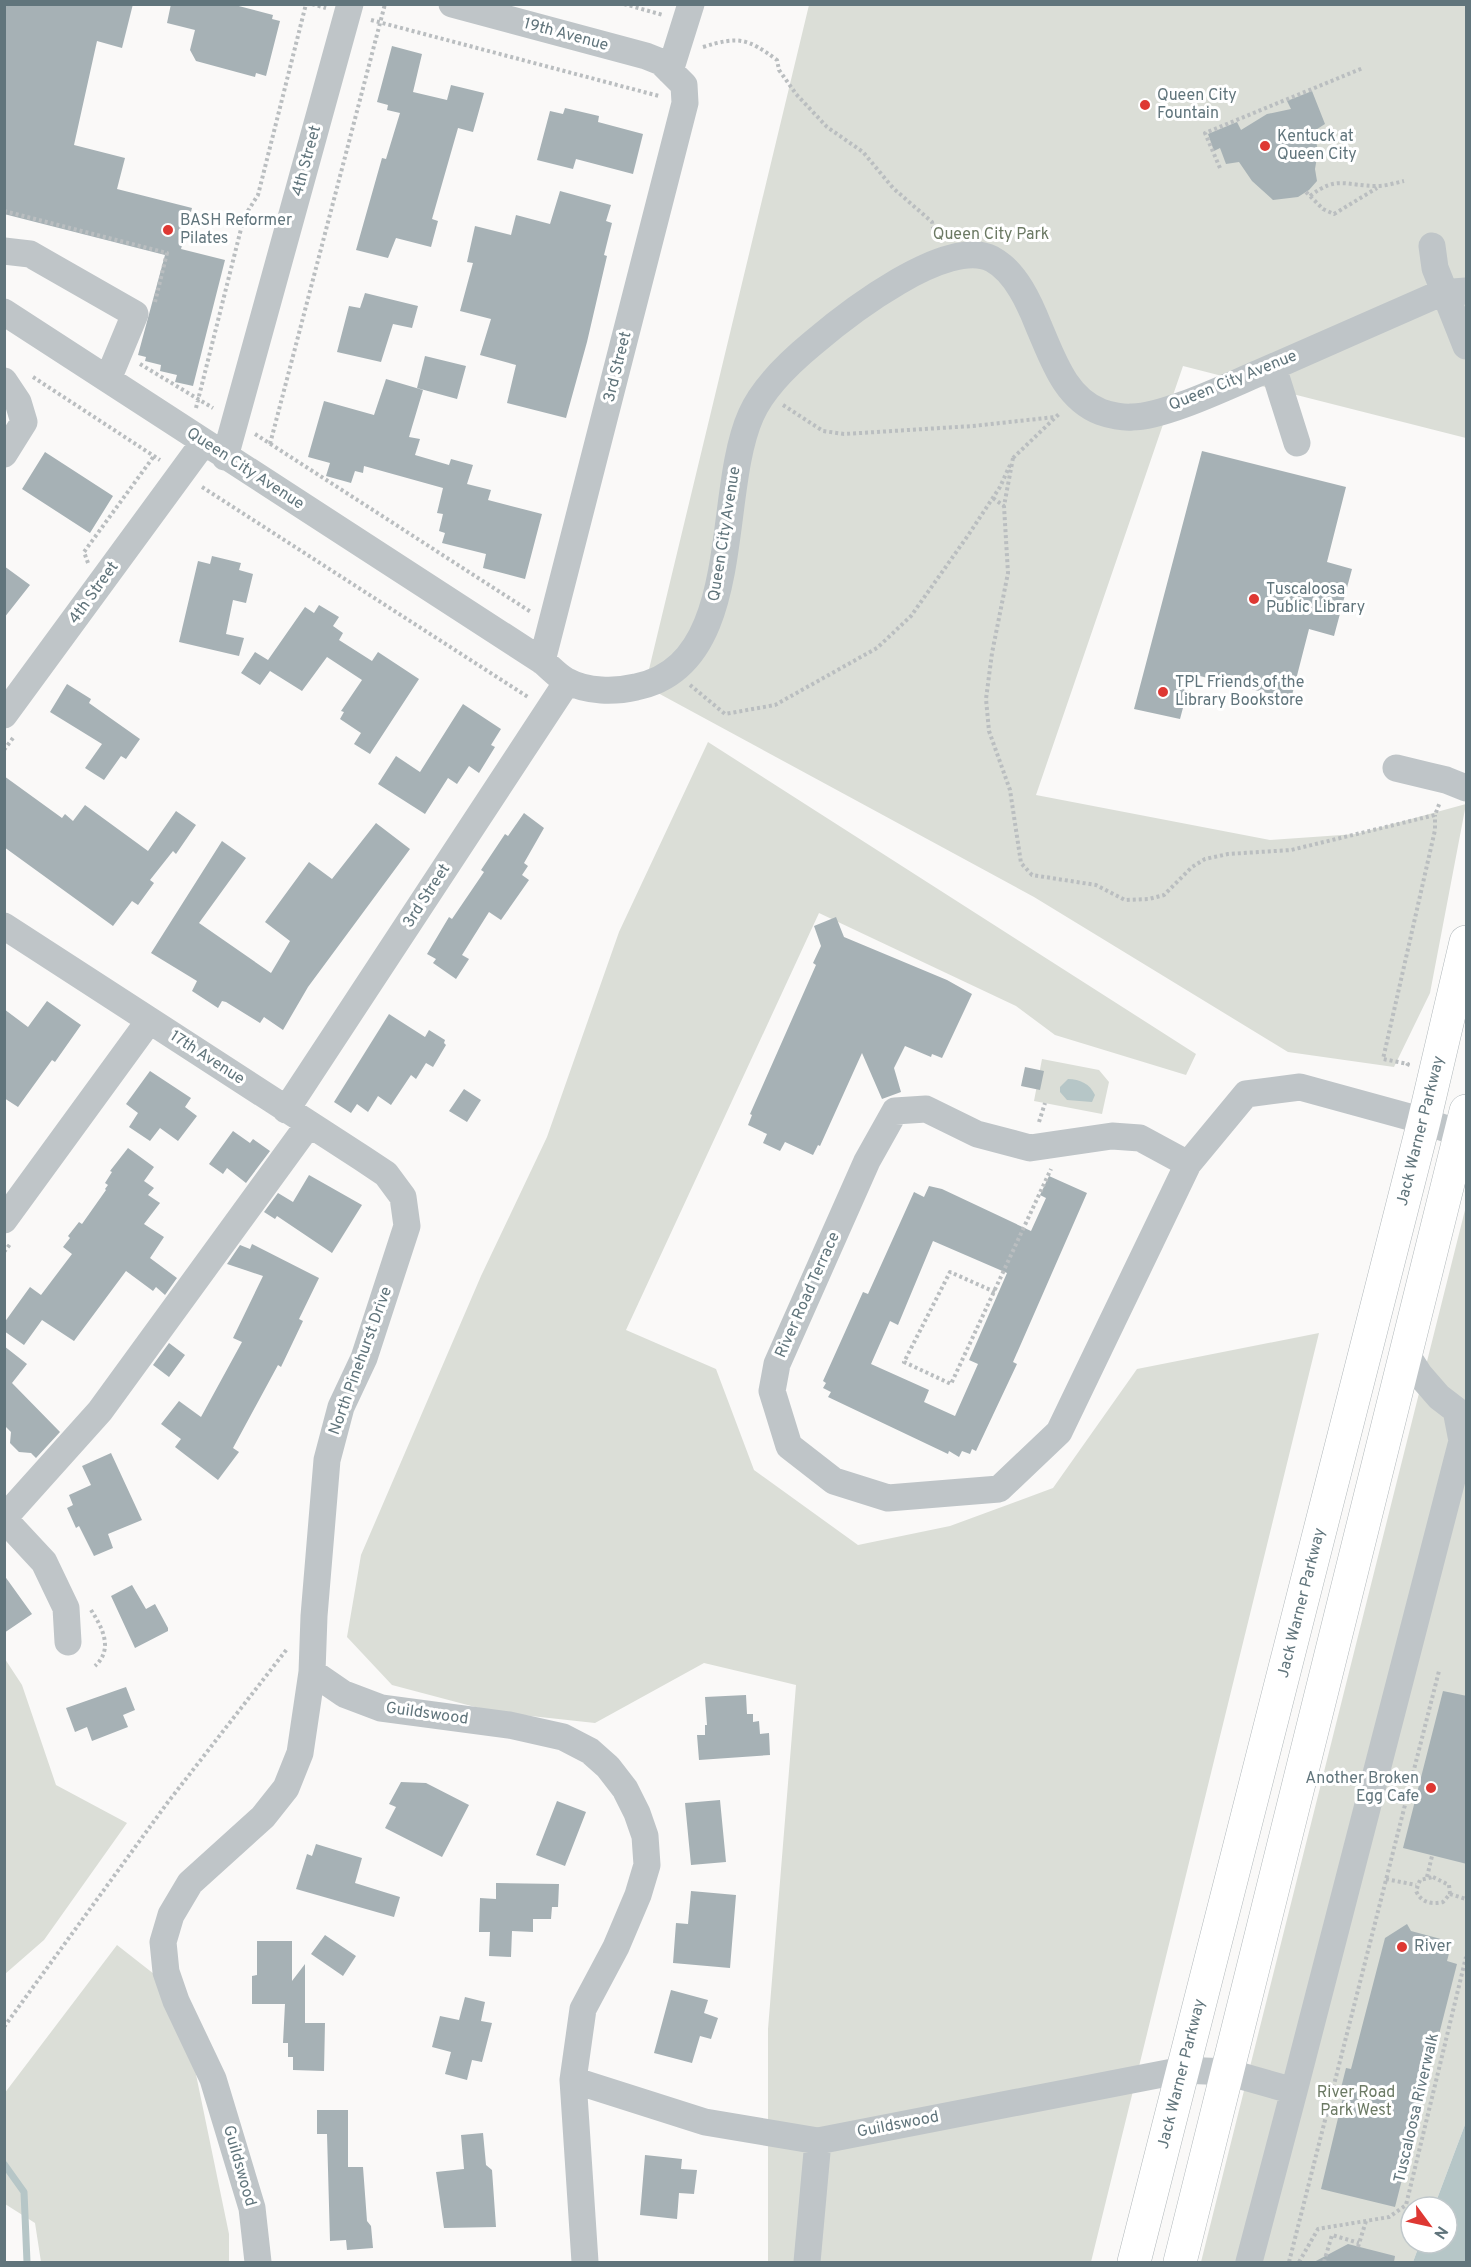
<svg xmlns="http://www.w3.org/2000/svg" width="1471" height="2267" font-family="Overpass,sans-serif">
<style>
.green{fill:#dbded7}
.water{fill:#b6c6c7}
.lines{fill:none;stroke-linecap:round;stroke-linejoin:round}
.stream{stroke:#b6c6c7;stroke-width:7}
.building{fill:#a6b1b5;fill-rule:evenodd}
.major-casing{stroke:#b1b8bb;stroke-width:34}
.path{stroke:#babec0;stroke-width:4;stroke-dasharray:3 3;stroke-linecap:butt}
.minor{stroke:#bfc5c8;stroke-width:27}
.major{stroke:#fff;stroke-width:33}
.poi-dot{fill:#de3833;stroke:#fff;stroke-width:2}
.labels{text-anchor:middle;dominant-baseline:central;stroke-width:6;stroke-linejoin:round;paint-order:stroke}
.street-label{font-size:16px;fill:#61757c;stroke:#fff}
.poi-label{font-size:16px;fill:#61757c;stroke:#fff;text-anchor:start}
.park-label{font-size:16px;fill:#6c7a64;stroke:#fff}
</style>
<rect width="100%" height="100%" fill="#faf9f8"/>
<path class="green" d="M809 5H1466V438L1183 366 1036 795 1270 840 1356 834 1466 804 1430 993 1394 1067 1288 1052 1034 897 645 686Z
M708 742 1196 1054 1186 1075 1055 1035 1016 1006 819 913 626 1330 716 1369 754 1470 858 1545 950 1526 1053 1488 1137 1369 1319 1333 1091 2262H768V2029L796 1685 704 1663 595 1723 494 1712 392 1685 347 1637 361 1555 481 1276 547 1137 619 932Z
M1042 1059 1099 1070 1109 1082 1102 1114 1034 1101Z
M1466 1206V2122L1434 2207H1411V2243H1420L1413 2262H1201Z
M5 1659 22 1685 56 1785 127 1823 44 1940 5 1974Z
M117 1945 154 1974 193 2060 229 2234V2262H41L35 2223 5 2204 4 2094Z"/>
<path class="water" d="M1068 1079C1080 1079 1090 1084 1095 1095L1092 1102 1067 1100 1060 1092V1087Z
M1466 2122V2262H1413L1420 2243H1447V2207H1434Z"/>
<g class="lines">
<path class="stream" d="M4 2164 24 2192 27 2262"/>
</g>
<path class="building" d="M4 4H133L122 48 97 41 74 145 125 158 117 189 192 208 181 249 225 260 193 386 175 382 177 375 160 371 161 365 145 361 146 357 138 355 165 255 4 214Z
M171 4H231L273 15 272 19 280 21 266 76 256 73 255 77 196 61 190 50 195 30 167 23Z
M392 46 422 54 413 92 447 100 451 85 484 93 473 132 458 128 432 219 438 221 431 247 396 238 388 258 356 250 382 158 386 159 400 113 387 110 388 105 377 102Z
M1312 91 1325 124 1314 131 1318 151 1315 169 1317 181 1309 190 1298 197 1273 200 1252 181 1239 162 1226 164 1220 148 1214 151 1208 134 1237 122 1241 130 1267 114 1291 109 1287 101Z
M565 108 599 116 598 122 643 134 633 174 576 159 573 169 537 160 550 111 563 114Z
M560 191 611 205 606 221 612 223 604 255 607 256 587 342 566 418 507 403 516 365 480 355 491 319 460 311 473 263 467 262 475 226 511 235 516 215 550 224Z
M365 293 418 306 412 328 393 324 381 362 337 352 349 306 360 308Z
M425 356 466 366 457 399 417 388Z
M386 379 423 390 409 437 420 439 415 455 449 465 451 459 473 465 467 484 491 490 488 500 542 514 525 579 483 568 486 554 442 543 445 533 439 531 443 514 437 513 443 488 364 466 363 473 355 471 351 483 326 476 330 463 308 457 324 401 374 415Z
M1202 451 1346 487 1327 562 1352 569 1334 636 1309 629 1291 699 1192 674 1180 719 1134 709Z
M45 452 113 496 90 533 22 489Z
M212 556 241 563 239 570 253 574 246 603 233 600 226 634 244 638 239 656 179 642 198 561 210 564Z
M4 566 30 585 4 618Z
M319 605 339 617 333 626 343 633 339 640 372 661 378 652 419 679 370 754 354 744 361 733 340 719 344 712 341 711 362 680 327 657 302 691 270 671 260 685 241 673 255 652 268 660 305 607 314 613Z
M67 684 91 699 89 703 140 739 126 759 121 756 104 780 85 768 102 744 50 712Z
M463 704 501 729 491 745 495 747 479 773 469 766 457 784 448 778 425 814 378 784 396 756 420 772Z
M4 776 62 818 65 814 73 821 85 805 148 851 176 811 196 825 176 854 173 851 150 880 154 883 138 905 132 901 113 926 4 847Z
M524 813 544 828 524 863 528 866 522 875 529 880 501 920 489 912 462 955 469 959 456 979 433 963 436 959 427 954 449 917 452 919 484 872 481 870 505 834 508 836Z
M376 823 410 849 308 987 283 1030 264 1017 260 1023 226 1002 222 1001 218 1008 192 991 197 981 151 953 222 841 246 858 199 923 271 973 290 941 265 922 309 862 332 879Z
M836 917 844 937 947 980 972 994 942 1058 932 1054 931 1057 905 1046 894 1068 901 1092 882 1099 862 1053 820 1146 818 1145 813 1155 785 1142 780 1151 763 1143 767 1134 748 1125 752 1115 750 1114 816 965 813 963 821 946 814 926Z
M47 1001 81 1025 55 1062 52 1060 18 1107 4 1098V1009L28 1027Z
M389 1014 425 1037 429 1030 445 1040 444 1043 446 1045 433 1067 426 1063 416 1079 411 1075 391 1105 378 1096 368 1112 357 1104 351 1113 334 1102Z
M1025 1067 1044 1071 1040 1090 1021 1086Z
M150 1071 191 1098 185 1107 197 1116 178 1141 160 1128 150 1141 129 1127 138 1113 126 1104Z
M464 1089 481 1100 467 1122 449 1111Z
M233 1131 250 1143 253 1139 270 1151 246 1183 227 1168 223 1174 209 1164Z
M128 1148 154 1167 144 1181 154 1188 148 1195 160 1203 144 1224 164 1237 150 1258 177 1278 165 1295 156 1287 153 1291 126 1271 74 1341 42 1320 24 1345 4 1331V1323L30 1287 41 1295 72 1254 63 1247 70 1238 68 1236 79 1222 82 1224 106 1190 105 1189 108 1185 105 1183 112 1172 110 1171Z
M309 1175 362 1205 332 1253 277 1216 275 1219 264 1212 278 1193 293 1202Z
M1049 1176 1087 1193 1013 1362 1017 1364 976 1451 972 1449 970 1454 962 1451 959 1457 949 1451 948 1454 828 1397 831 1392 823 1388 826 1383 823 1381 863 1292 868 1294 914 1192 924 1197 929 1186 942 1189 1031 1231 1046 1198 1040 1195ZM933 1241 1007 1273 969 1360 978 1364 955 1416 924 1402 929 1390 871 1364 890 1321 898 1325Z
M252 1244 319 1278 299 1319 303 1321 281 1367 278 1365 233 1448 239 1452 218 1480 175 1447 181 1439 161 1424 179 1401 201 1417 242 1342 233 1338 263 1276 227 1264 240 1245 250 1249Z
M169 1343 185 1355 169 1377 153 1365Z
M4 1346 27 1364 12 1383 60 1432 36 1458 31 1453 19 1452 10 1443 11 1432 4 1425Z
M111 1453 142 1520 108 1534 113 1548 94 1556 79 1526 76 1528 67 1508 73 1505 69 1495 91 1485 82 1466Z
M4 1575 32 1614 4 1633Z
M132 1585 146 1609 155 1604 168 1628V1631L135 1648 111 1596Z
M126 1687 135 1710 123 1715 128 1727 92 1741 87 1727 75 1732 66 1708Z
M1443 1691 1467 1696V1864L1403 1848Z
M746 1695 747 1714H753V1722L759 1721 760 1734 769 1733 770 1755 699 1760 697 1735H705V1725H707L705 1697Z
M401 1782 426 1783 469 1805 442 1857 385 1828 396 1807 389 1804Z
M720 1800 726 1862 691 1865 685 1803Z
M557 1801 586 1812 565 1866 536 1855Z
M316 1844 362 1858 355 1883 400 1897 394 1917 296 1889 307 1854 312 1856Z
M496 1883 559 1884 558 1907H552L551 1919H533V1932L512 1931 511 1957 489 1956 490 1932H479L480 1898 496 1899Z
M691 1891 736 1895 730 1968 673 1963 676 1923 688 1924Z
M1407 1924 1411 1931 1452 1942 1447 1961 1457 1964 1395 2207 1321 2189 1345 2089 1341 2088 1346 2068 1351 2069 1385 1938Z
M325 1935 356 1956 343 1976 311 1954Z
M257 1941H292V1981L305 1964V2023H325L324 2071 293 2070V2057H288V2043H283L285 2004H252V1976L257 1975Z
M671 1990 708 2000 704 2013 718 2018 711 2039 700 2036 692 2063 654 2053Z
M465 1997 485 2002 481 2021 492 2023 482 2062 472 2060 467 2080 445 2074 451 2052 432 2047 440 2016 459 2020Z
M317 2110H348V2167H363L367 2221 371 2226 373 2248 347 2250 346 2240 330 2241 327 2134H317Z
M483 2133 486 2165 492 2170 496 2227 444 2228 436 2172 464 2169 461 2135Z
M645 2155 682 2159 681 2169 697 2170 694 2194 679 2193 677 2219 640 2215Z
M1348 2244 1395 2256 1394 2262H1314Z"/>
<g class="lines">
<defs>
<path id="major" d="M1134 2262 1424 1121 1466 942
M1180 2262 1466 1111"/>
</defs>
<use href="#major" class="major-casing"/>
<path class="path" d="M312 4 326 8
M624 4 663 15
M371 20 659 96
M703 47C739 36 747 38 777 60L779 70 796 94 827 127 863 152 893 188 932 222 935 239
M1220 168 1205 133 1363 68
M1306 192 1323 209 1334 214 1377 188
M1310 196C1337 175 1346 186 1377 186 1386 186 1395 183 1404 181
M4 211 167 253 155 302
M140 364 213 408
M33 377 160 460
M783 405 823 431 844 434 973 426 1055 417
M196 408 244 217 258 195 306 4
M255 434 531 612
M270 444 385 4
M1013 458 1004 506 1008 573 992 653 986 699 989 731 1010 790 1021 863 1032 875 1096 885 1125 900 1149 899 1164 895 1192 867 1205 859 1228 854 1291 850 1435 815 1440 802
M1013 458 1059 414
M202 487 528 697
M993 498 1004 506
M88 563 84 552 154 456
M690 685 725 714 775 705 877 648 911 616 969 534 1000 487 1010 465
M4 750 13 738
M1407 1066 1408 1064 1383 1059 1435 830V815
M1039 1122 1045 1103
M4 1252 11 1243
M995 1292 950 1272 904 1362 951 1384 1051 1169
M91 1610C102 1627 114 1649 95 1666
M1427 1877 1432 1856
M1433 1877 1449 1885 1450 1894 1443 1902C1431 1905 1421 1902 1416 1891L1420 1880Z
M1386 1879 1416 1885
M1450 1894 1466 1899
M4 2027 168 1802 287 1649
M1358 2247 1366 2221
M1289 2262 1439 1671
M1299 2262 1318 2229 1389 2217 1406 2205 1466 1957
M1324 2262 1332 2235 1359 2243"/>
<path class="minor" d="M452 4 646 56 661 62 684 85 685 103 542 661
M670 71 691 4
M1432 246 1435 268 1466 346
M4 251 30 254 135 314 108 379
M4 312 542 661C550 667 558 677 567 681 587 692 615 692 636 687 746 665 715 495 751 415 763 387 790 362 813 343 847 314 947 236 992 259 1016 272 1030 304 1039 327 1053 359 1065 398 1101 412 1109 415 1124 418 1132 417 1164 417 1228 386 1259 373 1320 346 1380 320 1441 293L1466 291
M1273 367 1297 443
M4 381 18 402 24 422 4 454
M225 457 350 4
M4 715 204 442
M1396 768 1446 780 1466 788
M4 926 362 1158 386 1174 403 1197 407 1226 364 1358 341 1407 327 1460 314 1616 312 1672
M926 1109 977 1134 1030 1148 1112 1136 1140 1138 1188 1164 1059 1432 999 1489 888 1498 834 1481 789 1446 772 1391 777 1364 867 1161 895 1111Z
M286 1110 567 682
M1188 1164 1246 1094 1300 1087 1424 1121 1461 1134 1466 1127
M4 1220 149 1021
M4 1518 100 1411 309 1124
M4 1519 44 1562 66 1608 68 1642
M573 2080 705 2122 818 2141 1183 2070 1227 2072 1294 2091 1462 1441 1456 1410 1439 1397 1419 1374 1405 1352
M258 2262 252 2208 213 2079 176 2001 166 1972 163 1942 171 1915 190 1883 263 1817 286 1788 300 1753 312 1672 344 1694 381 1708 509 1725 563 1737 590 1751 608 1767 625 1789 637 1813 645 1836 647 1865 638 1895 616 1947 583 2009 573 2080 585 2262
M807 2262 818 2141
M1249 2262 1294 2091"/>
<use href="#major" class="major"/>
</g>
<g class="poi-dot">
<circle cx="1145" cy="105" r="6"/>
<circle cx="1265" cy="146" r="6"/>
<circle cx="168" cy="230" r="6"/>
<circle cx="1254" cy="599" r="6"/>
<circle cx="1163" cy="692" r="6"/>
<circle cx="1431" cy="1788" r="6"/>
<circle cx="1402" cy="1947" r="6"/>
</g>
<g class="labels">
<g class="street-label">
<text transform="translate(566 35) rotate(15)">19th Avenue</text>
<text transform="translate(307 161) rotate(-75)">4th Street</text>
<text transform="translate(618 367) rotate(-76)">3rd Street</text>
<text transform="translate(1233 381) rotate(-22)">Queen City Avenue</text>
<text transform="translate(245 469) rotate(33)">Queen City Avenue</text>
<text transform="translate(725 534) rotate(-81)">Queen City Avenue</text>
<text transform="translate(94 593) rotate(-54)">4th Street</text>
<text transform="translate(427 896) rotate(-57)">3rd Street</text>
<text transform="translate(207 1058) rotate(33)">17th Avenue</text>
<text transform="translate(1421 1131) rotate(-76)">Jack Warner Parkway</text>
<text transform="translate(808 1295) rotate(-66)">River Road Terrace</text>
<text transform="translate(361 1361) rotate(-70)">North Pinehurst Drive</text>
<text transform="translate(1302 1603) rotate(-76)">Jack Warner Parkway</text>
<text transform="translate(427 1714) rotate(8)">Guildswood</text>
<text transform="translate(1182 2074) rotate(-76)">Jack Warner Parkway</text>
<text transform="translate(1417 2108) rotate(-77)">Tuscaloosa Riverwalk</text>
<text transform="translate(898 2125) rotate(-11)">Guildswood</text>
<text transform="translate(239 2166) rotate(74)">Guildswood</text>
</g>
<g class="poi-label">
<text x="1157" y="96">Queen City<tspan x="1157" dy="18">Fountain</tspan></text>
<text x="1277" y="137">Kentuck at<tspan x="1277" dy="18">Queen City</tspan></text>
<text x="180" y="221">BASH Reformer<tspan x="180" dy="18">Pilates</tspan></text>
<text x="1266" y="590">Tuscaloosa<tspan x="1266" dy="18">Public Library</tspan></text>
<text x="1175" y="683">TPL Friends of the<tspan x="1175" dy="18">Library Bookstore</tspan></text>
<text x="1419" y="1779" text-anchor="end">Another Broken<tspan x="1419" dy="18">Egg Cafe</tspan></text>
<text x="1414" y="1947">River</text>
</g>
<g class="park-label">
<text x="991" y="235">Queen City Park</text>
<text x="1356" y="2093">River Road<tspan x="1356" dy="18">Park West</tspan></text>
</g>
</g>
<rect width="1471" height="2267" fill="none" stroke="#61757c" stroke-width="12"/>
<g transform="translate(1429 2225) rotate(123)"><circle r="28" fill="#ffffff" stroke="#c0c8cb" stroke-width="1.5"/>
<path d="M0-4.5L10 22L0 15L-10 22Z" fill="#de3833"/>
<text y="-9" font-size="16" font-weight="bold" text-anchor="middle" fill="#61757c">N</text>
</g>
</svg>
